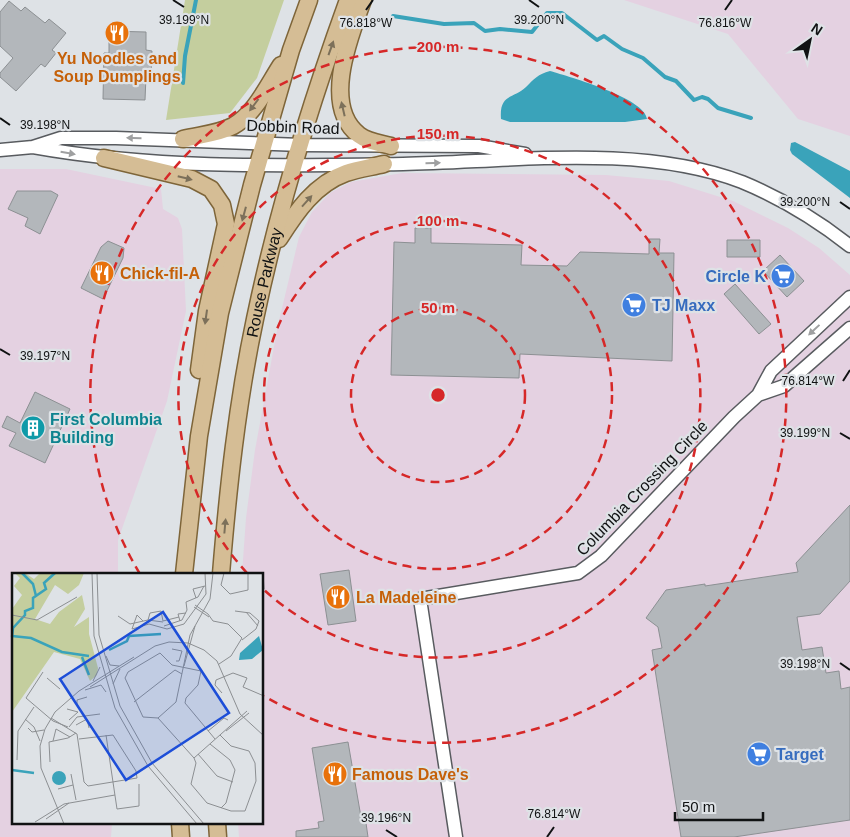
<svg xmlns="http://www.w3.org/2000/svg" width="850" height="837" font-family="Arial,sans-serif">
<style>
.commercial{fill:#e4d1e1}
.green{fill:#c4ce9e}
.water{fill:#3aa3ba}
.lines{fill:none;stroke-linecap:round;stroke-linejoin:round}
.stream{stroke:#3aa3ba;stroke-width:4}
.building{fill:#b3b7bb;stroke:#8c9093}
.minor-casing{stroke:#585b5f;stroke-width:15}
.major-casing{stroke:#7e6539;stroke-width:19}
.minor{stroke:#fff;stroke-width:12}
.major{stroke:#d5bd95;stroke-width:16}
.oneway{fill:#7c705a}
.oneway2{fill:#9fa0a1}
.ticks{fill:none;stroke:#101213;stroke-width:2}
.ring{fill:none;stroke:#d62828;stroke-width:2.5;stroke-dasharray:9 6}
.labels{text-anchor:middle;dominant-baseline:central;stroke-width:4.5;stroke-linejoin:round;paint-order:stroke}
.food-label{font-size:16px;font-weight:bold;fill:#c56008;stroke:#dee2e6;text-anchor:start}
.street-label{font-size:16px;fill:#101213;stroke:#dee2e6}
.shop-label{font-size:16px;font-weight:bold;fill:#366cbe;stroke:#dee2e6;text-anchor:start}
.culture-label{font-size:16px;font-weight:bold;fill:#0d838f;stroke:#dee2e6;text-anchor:start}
.inset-river{fill:none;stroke:#3aa3ba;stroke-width:2.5}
.inset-road{fill:none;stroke:#8c8f92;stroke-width:1}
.view{fill:#1d4ed8;fill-opacity:0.15;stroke:#1d4ed8;stroke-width:2.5}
.inset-edge{fill:none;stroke:#101213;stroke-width:2.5}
.ticks-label{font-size:12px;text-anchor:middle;fill:#101213;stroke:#dee2e6;stroke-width:4.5;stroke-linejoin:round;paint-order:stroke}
.centre{fill:#d62828;stroke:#dee2e6;stroke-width:2.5}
.ring-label{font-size:15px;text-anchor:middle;font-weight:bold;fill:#d62828;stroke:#dee2e6;stroke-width:4.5;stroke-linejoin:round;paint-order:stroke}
</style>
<rect width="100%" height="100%" fill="#dee2e6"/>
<path class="commercial" d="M624 0H850V136L798 119 728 34Z
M0 169H66L161 189 163 209 178 218 182 229 186 311 167 401 118 540V574H14V823H112L111 837H0Z
M402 173 606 175 669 181 733 201 788 228 819 248 850 275V837H239L238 823H262V574H242L246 518 255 450 278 325 299 237 312 212 330 193 351 182Z"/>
<path class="green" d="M185 0H284L257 78 230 113 166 120Z"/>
<path class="water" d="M550 71C570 77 645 98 647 119L625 122H510L501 119C499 93 514 99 526 87 534 79 538 74 550 71Z
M795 142 850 171V198L792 154 790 150 791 143Z"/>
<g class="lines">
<path class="stream" d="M393 16 444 24 474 23 485 31 500 29 532 32 547 13H562L597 40 604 36 622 49 643 58 665 77 676 81 694 100 702 97 708 99 718 108 751 118
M183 83 185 56 196 0"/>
</g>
<path class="building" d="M9 1 21 11 25 7 45 23 49 19 66 33 52 50 56 53 45 67 41 64 16 91 0 77V73L13 58 0 46V12Z
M109 31 146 32V50L152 51 151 76H146L145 100 103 99 104 53H109Z
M17 191H51L58 195 40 234 25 226 28 218 8 209Z
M415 228H431V243L522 245 521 265 567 266 580 252 649 254V239H660L659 253H674L672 361 520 354 519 378 391 375 394 242 415 243Z
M727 240H760V257H727Z
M108 241 124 248 123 258 103 299 81 288 101 247Z
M780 255 804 281 787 297 763 271Z
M735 284 771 324 759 334 724 294Z
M35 392 70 409 45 463 9 446 16 433 2 427 7 416 20 423Z
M850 505V581L820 614 797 617 802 650 822 647 826 673 839 671 841 689 850 687V820L734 837H681L652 650 662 648 658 627 646 618 666 590 705 584V586L798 572 796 563Z
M349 570 356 621 328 625 320 574Z
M348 742 361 817 365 816 368 837H296V831L319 828 318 822 324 821 312 748Z"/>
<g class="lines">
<defs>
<path id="minor" d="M33 147C155 169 279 166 403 164 510 162 640 143 742 182 781 198 817 220 850 246
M0 150 33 147 61 138H116L301 145 479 146 525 154
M758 395 784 386 850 328
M456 837 420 599 578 573 601 556 734 417 758 395 771 371 850 297"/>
<g id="major">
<path d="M363 0C350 36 321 106 359 135 368 142 380 143 391 146"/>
<path d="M183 139C199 135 218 134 233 126 255 114 268 85 281 65"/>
<path d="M104 158 192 179 211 189 222 205 226 224 207 311 199 370"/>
<path d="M279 239C296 212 315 184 346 173 358 169 372 167 384 164"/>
<path d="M184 574 199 436 220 313 252 185 291 50 309 0"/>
<path id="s1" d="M221 574C228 489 237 404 255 319 277 213 311 102 348 0"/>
<path d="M180 823 181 837"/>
<path d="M217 823 218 837"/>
</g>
</defs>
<use href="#minor" class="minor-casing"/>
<use href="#major" class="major-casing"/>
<use href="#minor" class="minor"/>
<use href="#major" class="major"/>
</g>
<defs><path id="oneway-solid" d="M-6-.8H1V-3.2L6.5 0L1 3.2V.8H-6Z" transform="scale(1.25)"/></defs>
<g class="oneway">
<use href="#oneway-solid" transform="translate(331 48) rotate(-70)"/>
<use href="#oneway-solid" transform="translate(254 105) rotate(127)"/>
<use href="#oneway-solid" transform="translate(343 109) rotate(-103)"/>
<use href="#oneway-solid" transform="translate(185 178) rotate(14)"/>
<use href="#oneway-solid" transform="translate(307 201) rotate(-48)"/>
<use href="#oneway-solid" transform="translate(244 214) rotate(105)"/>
<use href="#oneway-solid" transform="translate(206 317) rotate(98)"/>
<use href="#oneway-solid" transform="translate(225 526) rotate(-85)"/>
</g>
<g class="oneway2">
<use href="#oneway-solid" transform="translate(134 138) rotate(-179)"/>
<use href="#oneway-solid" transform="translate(68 153) rotate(10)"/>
<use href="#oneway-solid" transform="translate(433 163) rotate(-1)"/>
<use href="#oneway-solid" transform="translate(814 330) rotate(137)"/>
</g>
<path class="ticks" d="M173 0 184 7M529 0 539 7M366 10 373 0M725 10 732 0M0 118 10 125M840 202 850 209M0 349 10 355M843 381 850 370M840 433 850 439M840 663 850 670M386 830 397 837M547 837 554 827"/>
<g class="ring">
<circle cx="438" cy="395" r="87"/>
<circle cx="438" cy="395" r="174"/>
<path d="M247 573A261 261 0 1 1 263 589"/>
<path d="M140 574A348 348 0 1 1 264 696"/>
</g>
<defs>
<symbol id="restaurant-disc" viewBox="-11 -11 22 22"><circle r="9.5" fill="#e8710a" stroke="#dee2e6"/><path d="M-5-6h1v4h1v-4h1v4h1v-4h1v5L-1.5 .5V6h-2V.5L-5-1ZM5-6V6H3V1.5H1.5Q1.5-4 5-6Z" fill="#fff"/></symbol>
<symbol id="supermarket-disc" viewBox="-11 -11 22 22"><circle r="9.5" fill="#3f7fe0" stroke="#dee2e6"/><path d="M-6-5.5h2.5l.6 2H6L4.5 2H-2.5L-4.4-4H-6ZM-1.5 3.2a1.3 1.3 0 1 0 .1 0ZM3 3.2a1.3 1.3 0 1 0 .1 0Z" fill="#fff"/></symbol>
<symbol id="building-disc" viewBox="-11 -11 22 22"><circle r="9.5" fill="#0f9aa8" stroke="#dee2e6"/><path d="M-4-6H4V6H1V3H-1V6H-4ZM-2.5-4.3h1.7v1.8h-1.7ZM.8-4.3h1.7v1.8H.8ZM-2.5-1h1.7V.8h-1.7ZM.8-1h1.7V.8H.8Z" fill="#fff"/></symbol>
</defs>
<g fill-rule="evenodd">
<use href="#restaurant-disc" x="103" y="19" width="28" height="28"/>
<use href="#restaurant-disc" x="88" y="259" width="28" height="28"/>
<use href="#supermarket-disc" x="769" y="262" width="28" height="28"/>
<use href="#supermarket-disc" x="620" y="291" width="28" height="28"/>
<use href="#building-disc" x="19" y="414" width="28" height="28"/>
<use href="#restaurant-disc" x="324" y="583" width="28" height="28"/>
<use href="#supermarket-disc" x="745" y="740" width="28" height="28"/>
<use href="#restaurant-disc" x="321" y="760" width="28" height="28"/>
</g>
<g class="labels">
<g class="food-label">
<text x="117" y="58" text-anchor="middle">Yu Noodles and<tspan x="117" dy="18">Soup Dumplings</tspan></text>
<text x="120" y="273">Chick-fil-A</text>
<text x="356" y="597">La Madeleine</text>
<text x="352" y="774">Famous Dave's</text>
</g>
<g class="street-label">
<text transform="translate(293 127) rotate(2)">Dobbin Road</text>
<text stroke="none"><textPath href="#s1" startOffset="295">Rouse Parkway</textPath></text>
<text transform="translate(642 488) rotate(-46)">Columbia Crossing Circle</text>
</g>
<g class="shop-label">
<text x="766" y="276" text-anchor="end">Circle K</text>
<text x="652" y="305">TJ Maxx</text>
<text x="776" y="754">Target</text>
</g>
<g class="culture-label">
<text x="50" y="419">First Columbia<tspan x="50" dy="18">Building</tspan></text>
</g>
</g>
<g transform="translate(12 573)">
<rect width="251" height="251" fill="#dee2e6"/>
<path d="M3 0H13L22 6 28 0H72L67 12 56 21 43 12 23 46 38 51 47 39 70 22 73 36 62 54 77 44V61L86 95 85 102 78 108 68 86 42 79 0 139V36L10 22 2 13 8 5Z" fill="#c4ce9e"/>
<path d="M247 63 251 77 240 86 227 87 228 80ZM40 205a7 7 0 1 1 14 0a7 7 0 1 1-14 0Z" fill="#3aa3ba"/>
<path class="inset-river" d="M10 0 21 11 24 23M0 63 19 65 50 79 77 83M0 64 1 55 13 42V38L21 35V25L34 16 32 10 43 0M97 77 115 68 117 63 149 61M70 84 77 102M0 197 22 200"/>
<path class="inset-road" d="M80 0 82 63 103 135 136 193 185 251M85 0 87 62 108 133 140 190 192 251M201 0 198 26 178 62 164 129 146 145 182 185 235 138M212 0 209 12 218 21 236 17V0M251 0 252 16M184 25 181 16 193 13M183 32 196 41 201 48 216 51 230 65 219 83 207 91M182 34 197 44M223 38 238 40 247 48 244 56 230 67M234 39 246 53M0 42 25 47 65 24M106 43 118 51 136 47 151 49M136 47 138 40 149 38 151 48M131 48 125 42 120 56 137 51 155 56 172 51 194 21 193 0M151 48 167 44M168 48 166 41 174 40M152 53 170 47 175 37 174 29 186 24 192 13M160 76 170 78 167 88H164M94 83 98 92 107 93M172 93 183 53M31 99 14 125 41 148 56 154M35 105 48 116M81 108 88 94M101 111 108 96M78 114 143 73 157 69 176 70 192 77 205 88 228 141 252 163M73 117 89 112 94 119M210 120 203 112 204 107 221 100 235 105 231 114 252 123M122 129 163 97 170 101M65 133V127L75 124M55 136 66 139 57 147M39 145 65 161 72 209 76 213 125 205 124 198 101 162 67 166M146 145 131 144 113 105 116 99 148 80 160 92 189 98 186 112 174 125 173 130 203 166M13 146 22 154 28 168M64 152 75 146 77 155M57 154 65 144 88 141M16 155 20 159 32 157M196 158 212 145 216 147M214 158 237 140M94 162 105 236 127 233V211M41 168 44 156 58 164M198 171 218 187 223 197 214 230 209 235M186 181 205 203 221 209M182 185 184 190 179 211 195 230 219 238H233L244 208 243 190 237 178 219 173 208 162M5 187 6 158 22 134M38 189 37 169 56 165 64 160M59 201 64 227M46 216 61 212M34 246 57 230M23 249 52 231 103 222M52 251 29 195 28 173 33 156 43 139 67 118 122 84"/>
<path class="view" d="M151 39 217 140 114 207 48 106Z"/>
<rect width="251" height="251" class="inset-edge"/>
</g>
<g class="ticks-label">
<text x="539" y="24">39.200°N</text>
<text x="184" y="24">39.199°N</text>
<text x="366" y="27">76.818°W</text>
<text x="725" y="27">76.816°W</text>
<text x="45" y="129">39.198°N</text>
<text x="805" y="206">39.200°N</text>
<text x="45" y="360">39.197°N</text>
<text x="808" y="385">76.814°W</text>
<text x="805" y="437">39.199°N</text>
<text x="805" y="668">39.198°N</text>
<text x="554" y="818">76.814°W</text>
<text x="386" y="822">39.196°N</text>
</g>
<circle cx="438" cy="395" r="8" class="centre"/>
<g class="ring-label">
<text x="438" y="52">200 m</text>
<text x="438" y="139">150 m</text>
<text x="438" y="226">100 m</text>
<text x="438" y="313">50 m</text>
</g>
<g transform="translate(810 40) rotate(33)" stroke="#dee2e6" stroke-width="4" paint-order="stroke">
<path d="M0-4L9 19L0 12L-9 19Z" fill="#101213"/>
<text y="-8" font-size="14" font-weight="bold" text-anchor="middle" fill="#101213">N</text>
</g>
<path d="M675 812v8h88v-8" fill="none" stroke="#101213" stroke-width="2.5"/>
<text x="682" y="812" font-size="15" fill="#101213" stroke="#dee2e6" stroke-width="4" paint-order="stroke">50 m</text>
</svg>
